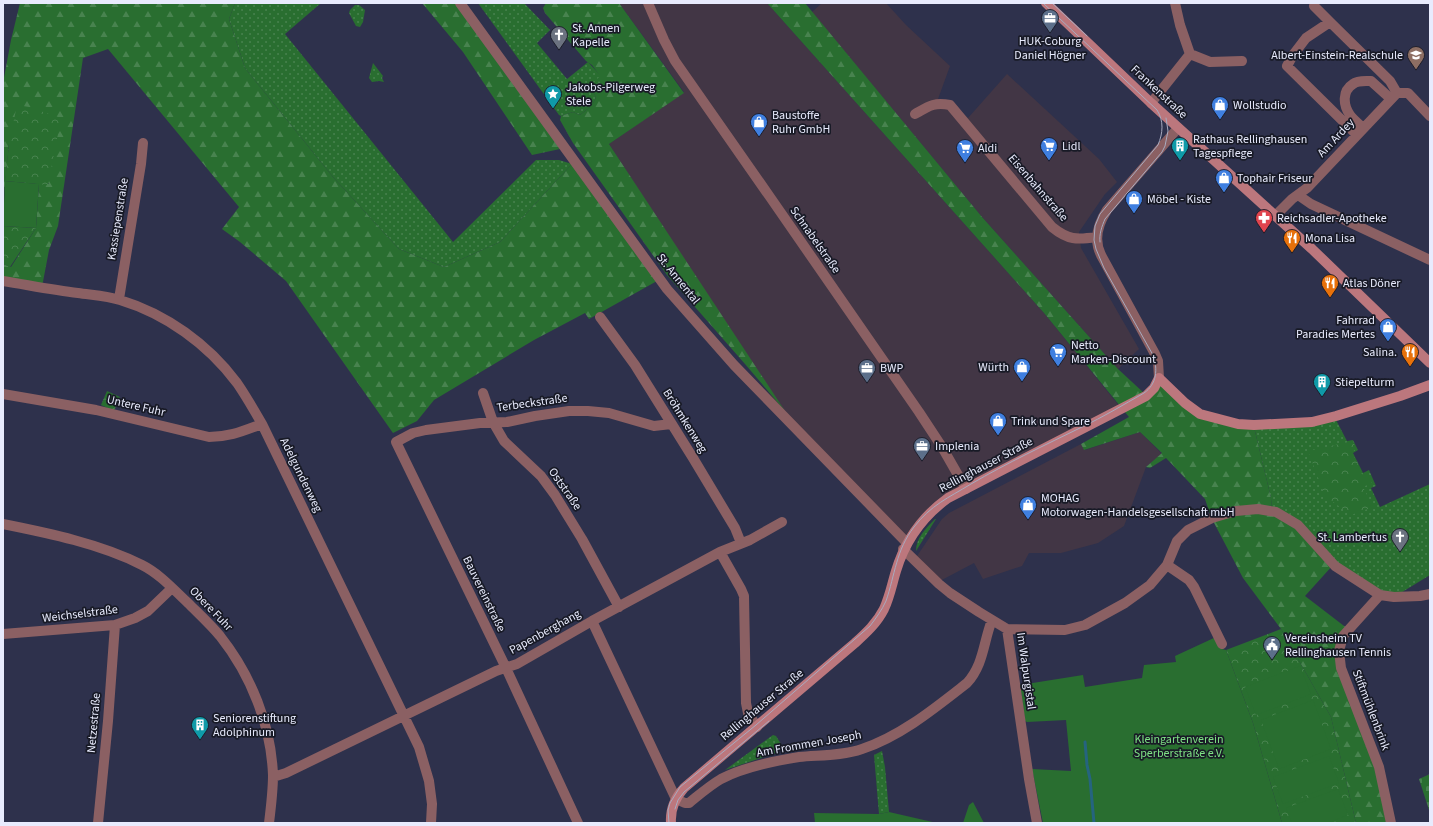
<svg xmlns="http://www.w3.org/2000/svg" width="1433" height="826" font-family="'Source Sans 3',sans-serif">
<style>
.commercial{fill:#423645}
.grass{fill:url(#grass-dots)}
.forest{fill:url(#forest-firs)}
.cemetery{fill:url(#cemetery-stones)}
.park{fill:url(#park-crowns)}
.garden{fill:#296e30}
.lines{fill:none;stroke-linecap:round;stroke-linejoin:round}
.stream{stroke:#25647f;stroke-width:3}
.minor{stroke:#8b6063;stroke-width:10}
.secondary{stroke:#bc777d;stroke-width:10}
.tram{stroke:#a8abc0;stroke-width:1}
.labels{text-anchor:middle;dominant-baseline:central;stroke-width:3.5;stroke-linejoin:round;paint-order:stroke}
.poi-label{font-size:12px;fill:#e8ebfd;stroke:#181a26;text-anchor:start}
.street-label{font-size:12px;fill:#e8ebfd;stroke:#181a26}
.park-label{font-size:12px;fill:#7fe285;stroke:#181a26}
</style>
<defs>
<pattern id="grass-dots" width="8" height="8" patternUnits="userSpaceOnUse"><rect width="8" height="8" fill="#296e30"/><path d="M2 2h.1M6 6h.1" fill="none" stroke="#48834f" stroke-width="1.8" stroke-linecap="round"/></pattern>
<pattern id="forest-firs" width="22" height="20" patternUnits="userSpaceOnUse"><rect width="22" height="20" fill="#296e30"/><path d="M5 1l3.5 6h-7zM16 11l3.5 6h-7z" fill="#48834f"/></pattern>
<pattern id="cemetery-stones" width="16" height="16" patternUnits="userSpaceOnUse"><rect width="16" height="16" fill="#296e30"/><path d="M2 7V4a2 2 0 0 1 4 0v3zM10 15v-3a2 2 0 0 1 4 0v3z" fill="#48834f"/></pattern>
<pattern id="park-crowns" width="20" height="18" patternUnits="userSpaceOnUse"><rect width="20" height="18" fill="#296e30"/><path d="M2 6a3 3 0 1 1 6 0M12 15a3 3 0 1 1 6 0" fill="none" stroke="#48834f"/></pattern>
</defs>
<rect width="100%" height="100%" fill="#2e314c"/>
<path class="commercial" d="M619 3H767L1044 313 1120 407 948 497 906 541 787 420 609 144 684 92Z
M822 3H886L906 25 950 66 938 99 951 102 968 118 1007 74 1099 159 1117 182 1105 194 1079 232 1081 248 1139 349 1118 369 982 217 812 12Z
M1140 432 1162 454 1146 467 1124 526 1098 543 1061 553H1029L1022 566 983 579 974 563 938 582 915 559 942 519 949 513 1081 444 1085 450Z"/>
<path class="grass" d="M235 3H321L285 34 453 242 536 160H559L572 164 500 242 444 267 399 249 333 177 245 68 229 19Z
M478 3H524L550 30 537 43 567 79 588 62 601 76 590 87 596 97C594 105 586 110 580 115L573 112 561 116 559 115Z
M355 5H359L365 10 363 22 360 27 356 26 349 13 350 10Z
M373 63 383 76 382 78 384 82 379 81 372 82 369 78Z
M1336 420 1347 441 1353 440 1358 450 1353 453 1363 473 1369 470 1376 486 1371 488 1380 507 1430 484V575L1394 597 1335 565 1272 510 1271 498 1254 427Z
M935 519H936L916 551C916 538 926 528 935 519Z
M773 735 776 736 783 747 774 748 776 753 725 770Z
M882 751 885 767 889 812 879 814 874 755Z"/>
<path class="forest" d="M20 3H235L229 19 245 68 333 177 399 249 444 267 500 242 572 164 657 281 589 319 585 313 534 340 434 400 417 421 393 433 286 281 240 242 222 229 239 207 108 49 83 58 58 226 49 250 42 287 3 280V264L11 267 36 228 39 184H49L9 144 3 205V83L11 40Z
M422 3H456L560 149 532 155 463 52Z
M546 3H619L684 93 609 144 785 411 745 364 667 275 573 143 560 120 561 116 573 112 580 115C586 110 594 105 596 97L590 87 600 76 592 65 586 61 545 13 543 8Z
M767 3H805L982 217 1118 369 1145 394 1157 379 1184 404 1254 427 1271 498 1272 510 1211 517 1205 499 1166 458 1150 468 1146 467 1162 453 1140 432 1084 450 1081 444 1129 417 1044 313Z
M1236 511 1281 515 1333 565 1305 596 1348 629 1338 649 1370 744 1390 823H1356L1331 717 1281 629 1243 578 1212 519Z"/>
<path class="cemetery" d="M1430 774V813L1419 779Z"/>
<path class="park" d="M17 105 29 107 61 118 48 185 5 181 9 144Z
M3 226 36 228 10 267 3 264Z
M107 391 120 397 114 411 101 405Z
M1353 441 1356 449 1352 452 1363 475 1367 474 1372 483 1363 487 1373 507 1351 515 1325 496 1308 451Z
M1281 629 1331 717 1356 823H1282L1253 723 1226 650Z"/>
<path class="garden" d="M5 181 39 184 36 228 3 226Z
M1216 637 1222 649 1226 650 1253 723 1282 823H1043L1032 769 1071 771 1066 720 1027 722 1025 721 1020 685 1083 675 1085 687 1142 678 1144 665 1176 662 1175 656Z
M1300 666 1311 694 1256 715 1245 687Z
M1313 700 1331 749 1279 769 1261 720Z
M1329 756 1339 783 1283 804 1273 777Z
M1338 789 1348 815 1327 823H1292L1286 808Z
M973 802 984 823H963L969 805Z
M889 812 937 823H815L814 813 879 814Z"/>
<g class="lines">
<path class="stream" d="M1085 742 1087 765 1090 779 1094 823"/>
<path class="minor" d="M460 3 667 289 734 365 907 543
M648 3 664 40 675 61 770 197 919 412 942 447 966 489
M1175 3 1180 25 1190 54
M1314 6 1330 22
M1190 54 1210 62 1242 61
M1397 93H1408L1430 116
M1151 103 1190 54
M915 114C929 106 934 102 950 105L1052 227C1068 240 1077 240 1096 237
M1363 128C1359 124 1354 120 1350 115 1343 105 1342 91 1353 84 1358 80 1365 81 1371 81L1391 99
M1357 135 1287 66 1293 55 1306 38 1330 22 1390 81 1397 93
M1298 195 1311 204 1430 260
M1275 216 1292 199 1307 188 1397 93
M3 281C28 285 53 290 78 293 91 295 107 296 120 300 166 314 208 344 237 383 246 396 254 410 262 424L419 747 429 781 432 804 431 823
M119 299 141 164 143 143
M600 317 635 365 693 458 735 528 741 543
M1159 378 1158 361 1155 354 1101 255C1093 239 1098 224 1107 210L1178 128
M483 393 493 422 504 441 541 476 555 495 582 539 619 607
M3 394 96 410 209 437C230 437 243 431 262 424
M3 524C48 533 101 544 142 565 160 574 174 590 188 603 199 614 210 624 220 636 251 675 271 725 273 775 273 791 271 807 269 823
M903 549 939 584 950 593 979 612 1007 629 1065 630 1085 625 1125 603 1150 585 1167 565 1177 541 1188 530 1212 518 1236 511 1258 509 1276 512 1298 525 1335 566 1380 595 1394 597 1420 596 1430 594
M720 552 741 589 744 596 746 703 748 713 757 727
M1167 565 1189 580 1194 587 1222 644
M1380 595 1343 636 1339 651 1341 668 1379 767 1391 823
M592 621 676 799 685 803H689C699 795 709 786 721 779 744 767 774 761 799 757 820 755 842 756 862 749 901 736 935 708 967 683 984 664 983 643 992 620
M1007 629 1029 779 1037 823
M3 634 115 625 135 618 148 611 172 588
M273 777 286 773 496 671 517 664 592 621 720 552 750 540 782 522
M98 823 108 721 115 625
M578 823 506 668 396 442 413 433 426 430 480 423 507 422 535 416 569 411H588L609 413 654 426 671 424"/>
<path class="secondary" d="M1046 3 1151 103 1312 249 1430 363
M671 823C670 809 675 798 684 788L855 643C866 633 877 623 884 609 890 596 892 584 896 571 905 541 923 516 948 498L1146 396 1154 388 1159 378 1185 403 1200 414 1238 424 1254 425 1312 422 1336 416 1400 396 1430 385"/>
<path class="tram" d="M1052 3 1087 36
M1100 242C1099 234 1102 226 1105 219L1162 152 1165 146 1168 131 1166 118
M675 809 678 800 684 792 769 721
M669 823 668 810 670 803 680 787 756 725 870 626C876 618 882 610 886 601 895 575 896 550 914 527 931 505 948 498 971 484 1007 463 1045 445 1082 427 1103 417 1123 405 1144 393 1157 384 1158 369 1153 355L1104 268 1096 249 1094 240 1095 226 1100 214 1158 145C1163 133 1164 121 1157 110L1043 3"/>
</g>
<defs>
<symbol id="office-pin" viewBox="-11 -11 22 30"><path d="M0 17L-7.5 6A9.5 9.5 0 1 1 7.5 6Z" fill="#5c6f8a" stroke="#181a26"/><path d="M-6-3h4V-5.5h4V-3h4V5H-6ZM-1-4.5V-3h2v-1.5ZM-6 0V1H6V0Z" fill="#fff"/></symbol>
<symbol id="church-pin" viewBox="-11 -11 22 30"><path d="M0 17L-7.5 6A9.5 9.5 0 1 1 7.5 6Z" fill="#6b7280" stroke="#181a26"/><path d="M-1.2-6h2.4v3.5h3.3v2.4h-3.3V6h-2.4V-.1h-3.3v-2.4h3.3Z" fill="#fff"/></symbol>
<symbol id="school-pin" viewBox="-11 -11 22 30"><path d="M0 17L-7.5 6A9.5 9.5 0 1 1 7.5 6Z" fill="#8d6e63" stroke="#181a26"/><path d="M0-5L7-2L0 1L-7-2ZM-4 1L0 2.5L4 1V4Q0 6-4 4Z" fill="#fff"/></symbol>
<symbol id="sight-pin" viewBox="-11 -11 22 30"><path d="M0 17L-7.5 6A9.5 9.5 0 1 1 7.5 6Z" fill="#0f9aa8" stroke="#181a26"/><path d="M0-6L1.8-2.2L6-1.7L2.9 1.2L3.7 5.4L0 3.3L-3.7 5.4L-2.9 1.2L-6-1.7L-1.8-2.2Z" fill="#fff"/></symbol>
<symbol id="shop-pin" viewBox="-11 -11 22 30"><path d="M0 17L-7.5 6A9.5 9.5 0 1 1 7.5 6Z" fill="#3f7fe0" stroke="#181a26"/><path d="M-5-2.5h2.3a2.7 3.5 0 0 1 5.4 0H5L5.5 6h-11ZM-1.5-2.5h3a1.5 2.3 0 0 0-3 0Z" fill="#fff"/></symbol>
<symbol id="supermarket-pin" viewBox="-11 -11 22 30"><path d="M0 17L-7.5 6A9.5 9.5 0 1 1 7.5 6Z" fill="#3f7fe0" stroke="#181a26"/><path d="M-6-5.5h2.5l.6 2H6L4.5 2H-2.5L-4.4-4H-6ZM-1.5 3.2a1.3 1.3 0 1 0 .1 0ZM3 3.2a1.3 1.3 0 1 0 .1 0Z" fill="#fff"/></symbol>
<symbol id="building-pin" viewBox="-11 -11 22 30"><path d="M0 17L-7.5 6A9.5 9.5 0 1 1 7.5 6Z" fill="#0f9aa8" stroke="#181a26"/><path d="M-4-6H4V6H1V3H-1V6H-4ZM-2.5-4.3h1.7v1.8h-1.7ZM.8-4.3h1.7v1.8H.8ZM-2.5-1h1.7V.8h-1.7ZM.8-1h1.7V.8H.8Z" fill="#fff"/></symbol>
<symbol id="pharmacy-pin" viewBox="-11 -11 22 30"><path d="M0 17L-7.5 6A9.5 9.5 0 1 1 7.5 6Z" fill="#e0444e" stroke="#181a26"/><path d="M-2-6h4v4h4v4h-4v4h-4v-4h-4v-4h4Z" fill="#fff"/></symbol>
<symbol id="restaurant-pin" viewBox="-11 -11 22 30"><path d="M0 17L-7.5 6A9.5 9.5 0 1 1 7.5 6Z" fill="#e8710a" stroke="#181a26"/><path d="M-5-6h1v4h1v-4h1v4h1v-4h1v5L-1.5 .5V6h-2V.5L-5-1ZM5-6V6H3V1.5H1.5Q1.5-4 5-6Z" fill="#fff"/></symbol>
<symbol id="civic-pin" viewBox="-11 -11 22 30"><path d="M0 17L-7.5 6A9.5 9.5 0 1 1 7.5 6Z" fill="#5c6f8a" stroke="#181a26"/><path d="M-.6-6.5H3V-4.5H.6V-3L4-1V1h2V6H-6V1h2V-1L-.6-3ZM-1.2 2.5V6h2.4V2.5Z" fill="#fff"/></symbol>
</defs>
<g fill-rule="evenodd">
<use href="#office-pin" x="1040" y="8" width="20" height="27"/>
<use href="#church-pin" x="549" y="25" width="20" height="27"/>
<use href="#school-pin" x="1406" y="45" width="20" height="27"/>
<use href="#sight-pin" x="543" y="84" width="20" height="27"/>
<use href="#shop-pin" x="1210" y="95" width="20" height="27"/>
<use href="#shop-pin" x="749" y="112" width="20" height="27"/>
<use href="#supermarket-pin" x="1039" y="136" width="20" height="27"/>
<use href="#building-pin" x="1170" y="136" width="20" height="27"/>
<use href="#supermarket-pin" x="955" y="138" width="20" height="27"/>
<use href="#shop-pin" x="1214" y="168" width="20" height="27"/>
<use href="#shop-pin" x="1124" y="189" width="20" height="27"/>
<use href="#pharmacy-pin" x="1254" y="208" width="20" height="27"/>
<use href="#restaurant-pin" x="1282" y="228" width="20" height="27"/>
<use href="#restaurant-pin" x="1320" y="273" width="20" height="27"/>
<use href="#shop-pin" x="1378" y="317" width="20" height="27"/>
<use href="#supermarket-pin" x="1048" y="342" width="20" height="27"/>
<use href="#restaurant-pin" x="1400" y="342" width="20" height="27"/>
<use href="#shop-pin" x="1012" y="357" width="20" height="27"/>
<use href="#office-pin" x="857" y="358" width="20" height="27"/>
<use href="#building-pin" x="1312" y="372" width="20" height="27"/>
<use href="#shop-pin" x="988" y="411" width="20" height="27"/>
<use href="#office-pin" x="912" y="436" width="20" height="27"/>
<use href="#shop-pin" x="1018" y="495" width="20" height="27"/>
<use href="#church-pin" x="1390" y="527" width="20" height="27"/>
<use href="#civic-pin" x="1262" y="635" width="20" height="27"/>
<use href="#building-pin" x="190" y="715" width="20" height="27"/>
</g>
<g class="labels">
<g class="poi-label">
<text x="572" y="28">St. Annen<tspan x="572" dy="14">Kapelle</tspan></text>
<text x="1050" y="41" text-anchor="middle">HUK-Coburg<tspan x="1050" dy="14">Daniel Högner</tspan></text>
<text x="1403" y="55" text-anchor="end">Albert-Einstein-Realschule</text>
<text x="566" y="87">Jakobs-Pilgerweg<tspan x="566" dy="14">Stele</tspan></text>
<text x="1233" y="105">Wollstudio</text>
<text x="772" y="115">Baustoffe<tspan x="772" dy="14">Ruhr GmbH</tspan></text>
<text x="1193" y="139">Rathaus Rellinghausen<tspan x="1193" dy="14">Tagespflege</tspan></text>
<text x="1062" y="146">Lidl</text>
<text x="978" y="148">Aldi</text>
<text x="1237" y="178">Tophair Friseur</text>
<text x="1147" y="199">Möbel - Kiste</text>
<text x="1277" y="218">Reichsadler-Apotheke</text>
<text x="1305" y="238">Mona Lisa</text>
<text x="1343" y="283">Atlas Döner</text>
<text x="1375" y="320" text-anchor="end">Fahrrad<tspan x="1375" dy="14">Paradies Mertes</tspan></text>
<text x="1071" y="345">Netto<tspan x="1071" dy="14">Marken-Discount</tspan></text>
<text x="1397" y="352" text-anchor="end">Salina.</text>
<text x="1009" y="367" text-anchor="end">Würth</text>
<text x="880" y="368">BWP</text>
<text x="1335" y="382">Stiepelturm</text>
<text x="1011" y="421">Trink und Spare</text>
<text x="935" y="446">Implenia</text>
<text x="1041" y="498">MOHAG<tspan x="1041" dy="14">Motorwagen-Handelsgesellschaft mbH</tspan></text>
<text x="1387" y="537" text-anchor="end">St. Lambertus</text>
<text x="1285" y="638">Vereinsheim TV<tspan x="1285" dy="14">Rellinghausen Tennis</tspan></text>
<text x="213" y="718">Seniorenstiftung<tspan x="213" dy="14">Adolphinum</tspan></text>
</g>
<g class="street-label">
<text transform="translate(1159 92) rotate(43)">Frankenstraße</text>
<text transform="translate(1336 138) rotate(-47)">Am Ardey</text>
<text transform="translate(1038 188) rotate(49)">Eisenbahnstraße</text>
<text transform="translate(118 219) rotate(-81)">Kassiepenstraße</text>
<text transform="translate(815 240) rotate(55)">Schnabelstraße</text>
<text transform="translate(678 279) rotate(51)">St. Annental</text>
<text transform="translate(532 403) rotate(-8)">Terbeckstraße</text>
<text transform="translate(136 406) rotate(13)">Untere Fuhr</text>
<text transform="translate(685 421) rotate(58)">Bröhmkenweg</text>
<text transform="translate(986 465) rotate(-28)">Rellinghauser Straße</text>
<text transform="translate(301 475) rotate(64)">Adelgundenweg</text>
<text transform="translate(565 489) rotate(55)">Oststraße</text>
<text transform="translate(484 594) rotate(64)">Bauvereinstraße</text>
<text transform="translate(211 609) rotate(46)">Obere Fuhr</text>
<text transform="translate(80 614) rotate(-7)">Weichselstraße</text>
<text transform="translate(545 632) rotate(-29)">Papenberghang</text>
<text transform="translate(1026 671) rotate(82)">Im Walpurgistal</text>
<text transform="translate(762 705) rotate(-40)">Rellinghauser Straße</text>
<text transform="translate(1371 710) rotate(69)">Stiftmühlenbrink</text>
<text transform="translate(94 723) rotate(-85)">Netzestraße</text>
<text transform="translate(809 744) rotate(-10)">Am Frommen Joseph</text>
</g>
<g class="park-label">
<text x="1179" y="739">Kleingartenverein<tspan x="1179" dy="14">Sperberstraße e.V.</tspan></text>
</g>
</g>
<rect width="1433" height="826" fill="none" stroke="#e8ebfd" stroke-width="8"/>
</svg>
